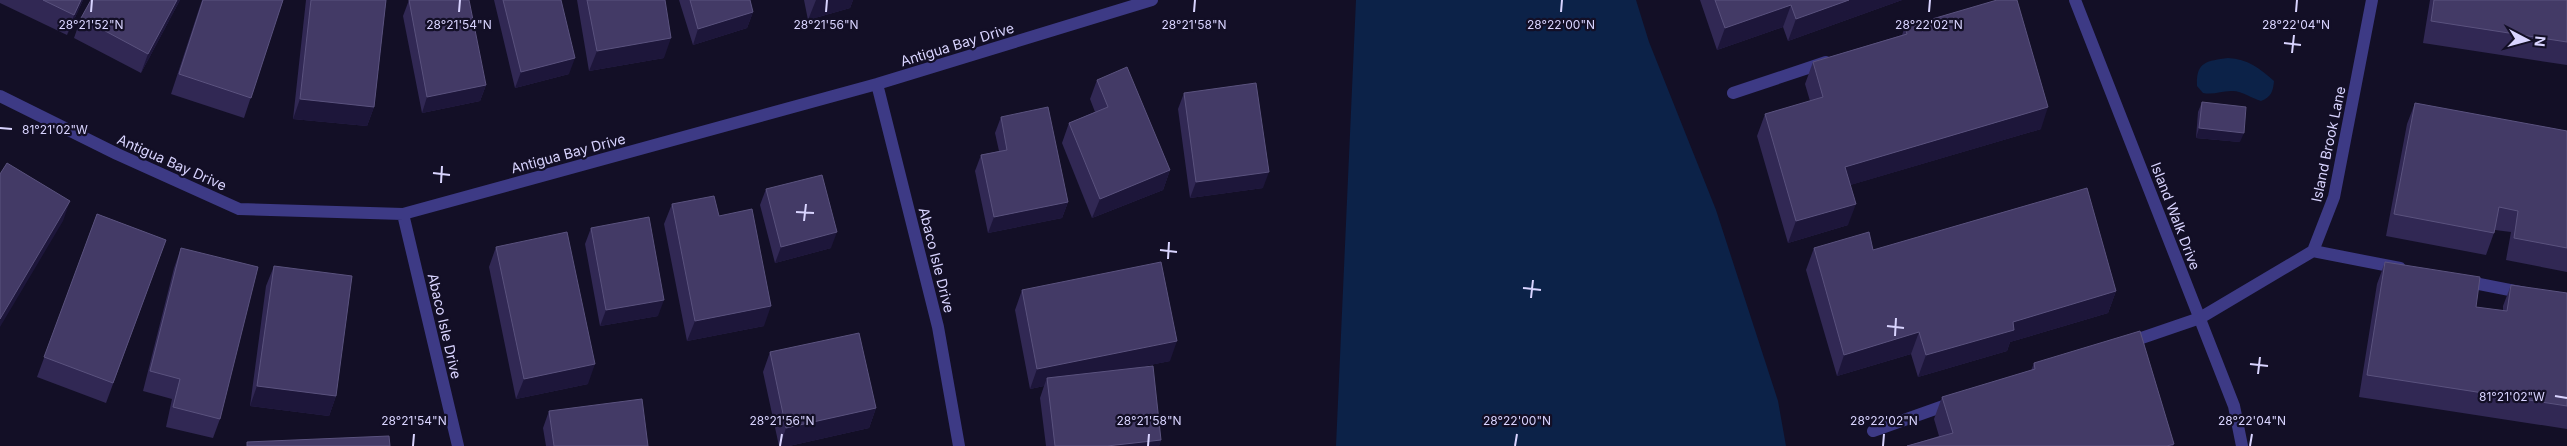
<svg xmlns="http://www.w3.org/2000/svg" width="2567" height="446" font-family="Inter,sans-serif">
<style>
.water{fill:#0c2248}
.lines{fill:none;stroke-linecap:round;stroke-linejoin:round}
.minor{stroke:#3d3a85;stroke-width:12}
.wall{fill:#312854}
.shaded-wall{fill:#1d163a}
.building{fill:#433a66;stroke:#5a527e}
.ticks{fill:none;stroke:#d9d4ff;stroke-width:2}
.labels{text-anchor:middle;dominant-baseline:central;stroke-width:4.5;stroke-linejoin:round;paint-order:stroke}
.street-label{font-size:14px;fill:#d9d4ff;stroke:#130f26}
.ticks-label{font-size:12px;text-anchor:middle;fill:#d9d4ff;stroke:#130f26;stroke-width:4.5;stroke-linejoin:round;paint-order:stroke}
</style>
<rect width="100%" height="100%" fill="#130f26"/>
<path class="water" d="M1356 0H1636L1649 42 1716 210 1778 401 1786 446H1336Z
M2228 58C2248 59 2259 68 2274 81 2273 92 2271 97 2261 101 2251 98 2241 90 2231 91 2221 91 2214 95 2203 93L2197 86C2196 62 2206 61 2228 58Z"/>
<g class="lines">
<path class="minor" d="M2075 0 2234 406 2242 446
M877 84 938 327 959 446
M1733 93 1826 62
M0 96 117 154 239 209 403 214 877 84 1152 0
M403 214 458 446
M2313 251 2400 268
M2464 281 2525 293
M2127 343 2200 318 2313 251 2334 197 2372 0
M1873 431 1952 403"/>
</g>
<path class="wall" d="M0 0H83L67 35 0 3Z
M180 0 141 73 74 38 81 18Z
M202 0H283L244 118 171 94Z
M306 0H386L374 107 367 126 293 119Z
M409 0 486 85 480 101 422 113 403 16Z
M494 0H561L569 74 515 88Z
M577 0H665L664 58 589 71Z
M679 0H750L753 12 747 28 693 45Z
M804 0H853L850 8 808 20Z
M1700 0H1902L1788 41 1783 27 1717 50Z
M2430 0H2567V65L2423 43Z
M1905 27 2041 129 1850 185 1848 225 1788 243 1757 136 1765 114 1810 101 1805 84 1813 62 1902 35Z
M1097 80 1170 170 1163 190 1092 218 1062 143 1069 123 1095 112 1090 99Z
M1184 93 1263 188 1190 198 1178 109Z
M2202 102 2240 142 2196 138 2198 112Z
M2415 103 2567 131V272L2506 260 2511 232 2495 230 2486 255 2386 236 2407 124Z
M1001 117 1068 202 1062 218 988 233 975 171 981 155 999 151 995 133Z
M766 189 831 248 775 263 760 205Z
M672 204 719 216 764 326 687 341 664 224Z
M97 214 166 240 106 403 37 377Z
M591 228 658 316 600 326 585 244Z
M496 247 588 384 516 399 489 267Z
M181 248 220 419 213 438 166 427 172 399 143 391 174 268Z
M1814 248 1873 250 2116 291 2108 313 2010 342 2007 351 1918 377 1911 354 1837 376 1806 270Z
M2385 262 2476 307 2503 311V306L2511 285 2567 293V429L2359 397 2377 284Z
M274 266 336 396 329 416 250 406 266 286Z
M1022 290 1170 361 1134 368 1161 440 1159 446H1046L1040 398 1044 386 1030 389 1015 310Z
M770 352 876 408 869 428 789 446H779L763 372Z
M2034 363 2174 444 2173 446H1907L1939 436 1934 419 1942 397 2031 371Z
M549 411 648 446H546L543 428Z"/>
<path class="shaded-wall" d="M81 0H83L67 35 74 15Z
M177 0H180L141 73 148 54Z
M816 0H853L850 8 808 20Z
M1849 0H1902L1788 41 1796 19Z
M1791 5 1783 27 1717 50 1725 28Z
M753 12 747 28 693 45 698 29Z
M671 38 664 58 589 71 597 51Z
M575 58 569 74 515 88 521 72Z
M486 85 480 101 422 113 427 97Z
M300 99 374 107 367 126 293 119Z
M2048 107 2041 129 1837 189 1845 167Z
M2199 128 2244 133 2240 142 2196 138Z
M1170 170 1163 190 1092 218 1100 199Z
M1269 172 1263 188 1190 198 1196 182Z
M70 201 63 221 0 327V319Z
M1068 202 1062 218 988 233 994 217Z
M1856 204 1848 225 1788 243 1796 221Z
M837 232 831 248 775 263 781 247Z
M2116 291 2108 313 2010 342 2007 351 1918 377 1926 355 2013 322Z
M664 300 658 316 600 326 606 310Z
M771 306 764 326 687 341 695 321Z
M1919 332 1911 354 1837 376 1844 355Z
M1177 341 1170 361 1048 386 1047 378 1044 386 1030 389 1037 369Z
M595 364 588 384 516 399 524 379Z
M257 386 336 396 329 416 250 406Z
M876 408 869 428 789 446H780L786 428Z
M1161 440 1159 446H1107Z"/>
<path class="building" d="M43 0H81L74 15Z
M91 0H177L148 54 81 18Z
M203 0H283L251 98 179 74Z
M311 0H386L374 107 300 99Z
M409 0H469L486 85 427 97Z
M503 0H561L575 58 521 72Z
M587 0H665L671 38 597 51Z
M690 0H750L753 12 698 29Z
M1715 0H1849L1796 19 1791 5 1725 28Z
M1997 0H2017L2048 107 1845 167 1856 204 1796 221 1765 114 1823 97 1813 62 1907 34 1905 27Z
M2434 0H2567V42L2431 21Z
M1127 67 1170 170 1100 199 1069 123 1108 107 1097 80Z
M1256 83 1269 172 1196 182 1184 93Z
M2202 102 2246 107 2244 133 2199 128Z
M2415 103 2567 131V248L2514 238 2518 211 2499 207 2494 233 2394 214Z
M1048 107 1068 202 994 217 981 155 1007 150 1001 117Z
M7 163 70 201 0 319V174Z
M822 175 837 232 781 247 766 189Z
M2087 188 2116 291 2013 322 2014 330 1926 355 1919 332 1844 355 1814 248 1869 232 1873 250Z
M714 196 719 216 752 209 771 306 695 321 672 204Z
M97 214 166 240 113 383 44 357Z
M649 217 664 300 606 310 591 228Z
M567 232 595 364 524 379 496 247Z
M181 248 258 267 220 419 173 407 180 379 150 371Z
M1161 262 1177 341 1037 369 1022 290Z
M2385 262 2480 277 2476 307 2507 311 2511 285 2567 293V406L2367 375Z
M274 266 352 276 336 396 257 386Z
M2140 331 2174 444 2167 446H1907L1953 433 1942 397 2035 369 2034 363Z
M859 333 876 408 786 428 770 352Z
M1153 366 1161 440 1107 446H1055L1047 378Z
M642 399 648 446H554L549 411Z
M389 436 390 446H247V442Z"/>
<path class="ticks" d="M91 12 92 0M459 12 460 0M826 12 827 0M1194 12 1195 0M1561 12 1562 0M1929 12 1930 0M2296 12 2297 0M2284 43 2301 45M2292 53 2294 35M0 128 12 129M433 173 450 175M441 183 442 166M796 212 814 213M804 221 806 204M1160 250 1177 252M1168 259 1169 242M1523 288 1541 290M1531 298 1533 280M1887 326 1904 328M1895 336 1896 318M2250 364 2268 366M2258 374 2260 357M2555 396 2567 398M413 446 414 434M780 446 782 434M1148 446 1149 434M1515 446 1517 434M1883 446 1884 434M2250 446 2252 434"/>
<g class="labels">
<g class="street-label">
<text transform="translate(957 44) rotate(-17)">Antigua Bay Drive</text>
<text transform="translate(2328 144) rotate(-78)">Island Brook Lane</text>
<text transform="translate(568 153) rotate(-15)">Antigua Bay Drive</text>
<text transform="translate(172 162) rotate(24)">Antigua Bay Drive</text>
<text transform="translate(2176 216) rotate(69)">Island Walk Drive</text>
<text transform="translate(937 260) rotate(76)">Abaco Isle Drive</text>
<text transform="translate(445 326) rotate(77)">Abaco Isle Drive</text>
</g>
</g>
<g class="ticks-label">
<text x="91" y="29">28°21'52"N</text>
<text x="459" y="29">28°21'54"N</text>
<text x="826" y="29">28°21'56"N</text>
<text x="1194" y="29">28°21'58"N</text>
<text x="1561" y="29">28°22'00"N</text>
<text x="1929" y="29">28°22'02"N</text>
<text x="2296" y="29">28°22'04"N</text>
<text x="55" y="134">81°21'02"W</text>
<text x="2512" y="401">81°21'02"W</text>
<text x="414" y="425">28°21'54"N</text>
<text x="782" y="425">28°21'56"N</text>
<text x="1149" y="425">28°21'58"N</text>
<text x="1517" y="425">28°22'00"N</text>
<text x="1884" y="425">28°22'02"N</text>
<text x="2252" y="425">28°22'04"N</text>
</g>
<g transform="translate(2527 40) rotate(96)" stroke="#130f26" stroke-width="4" paint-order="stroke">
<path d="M0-4L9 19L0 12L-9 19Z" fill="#d9d4ff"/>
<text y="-8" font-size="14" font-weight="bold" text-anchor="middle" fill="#d9d4ff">N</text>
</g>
</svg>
